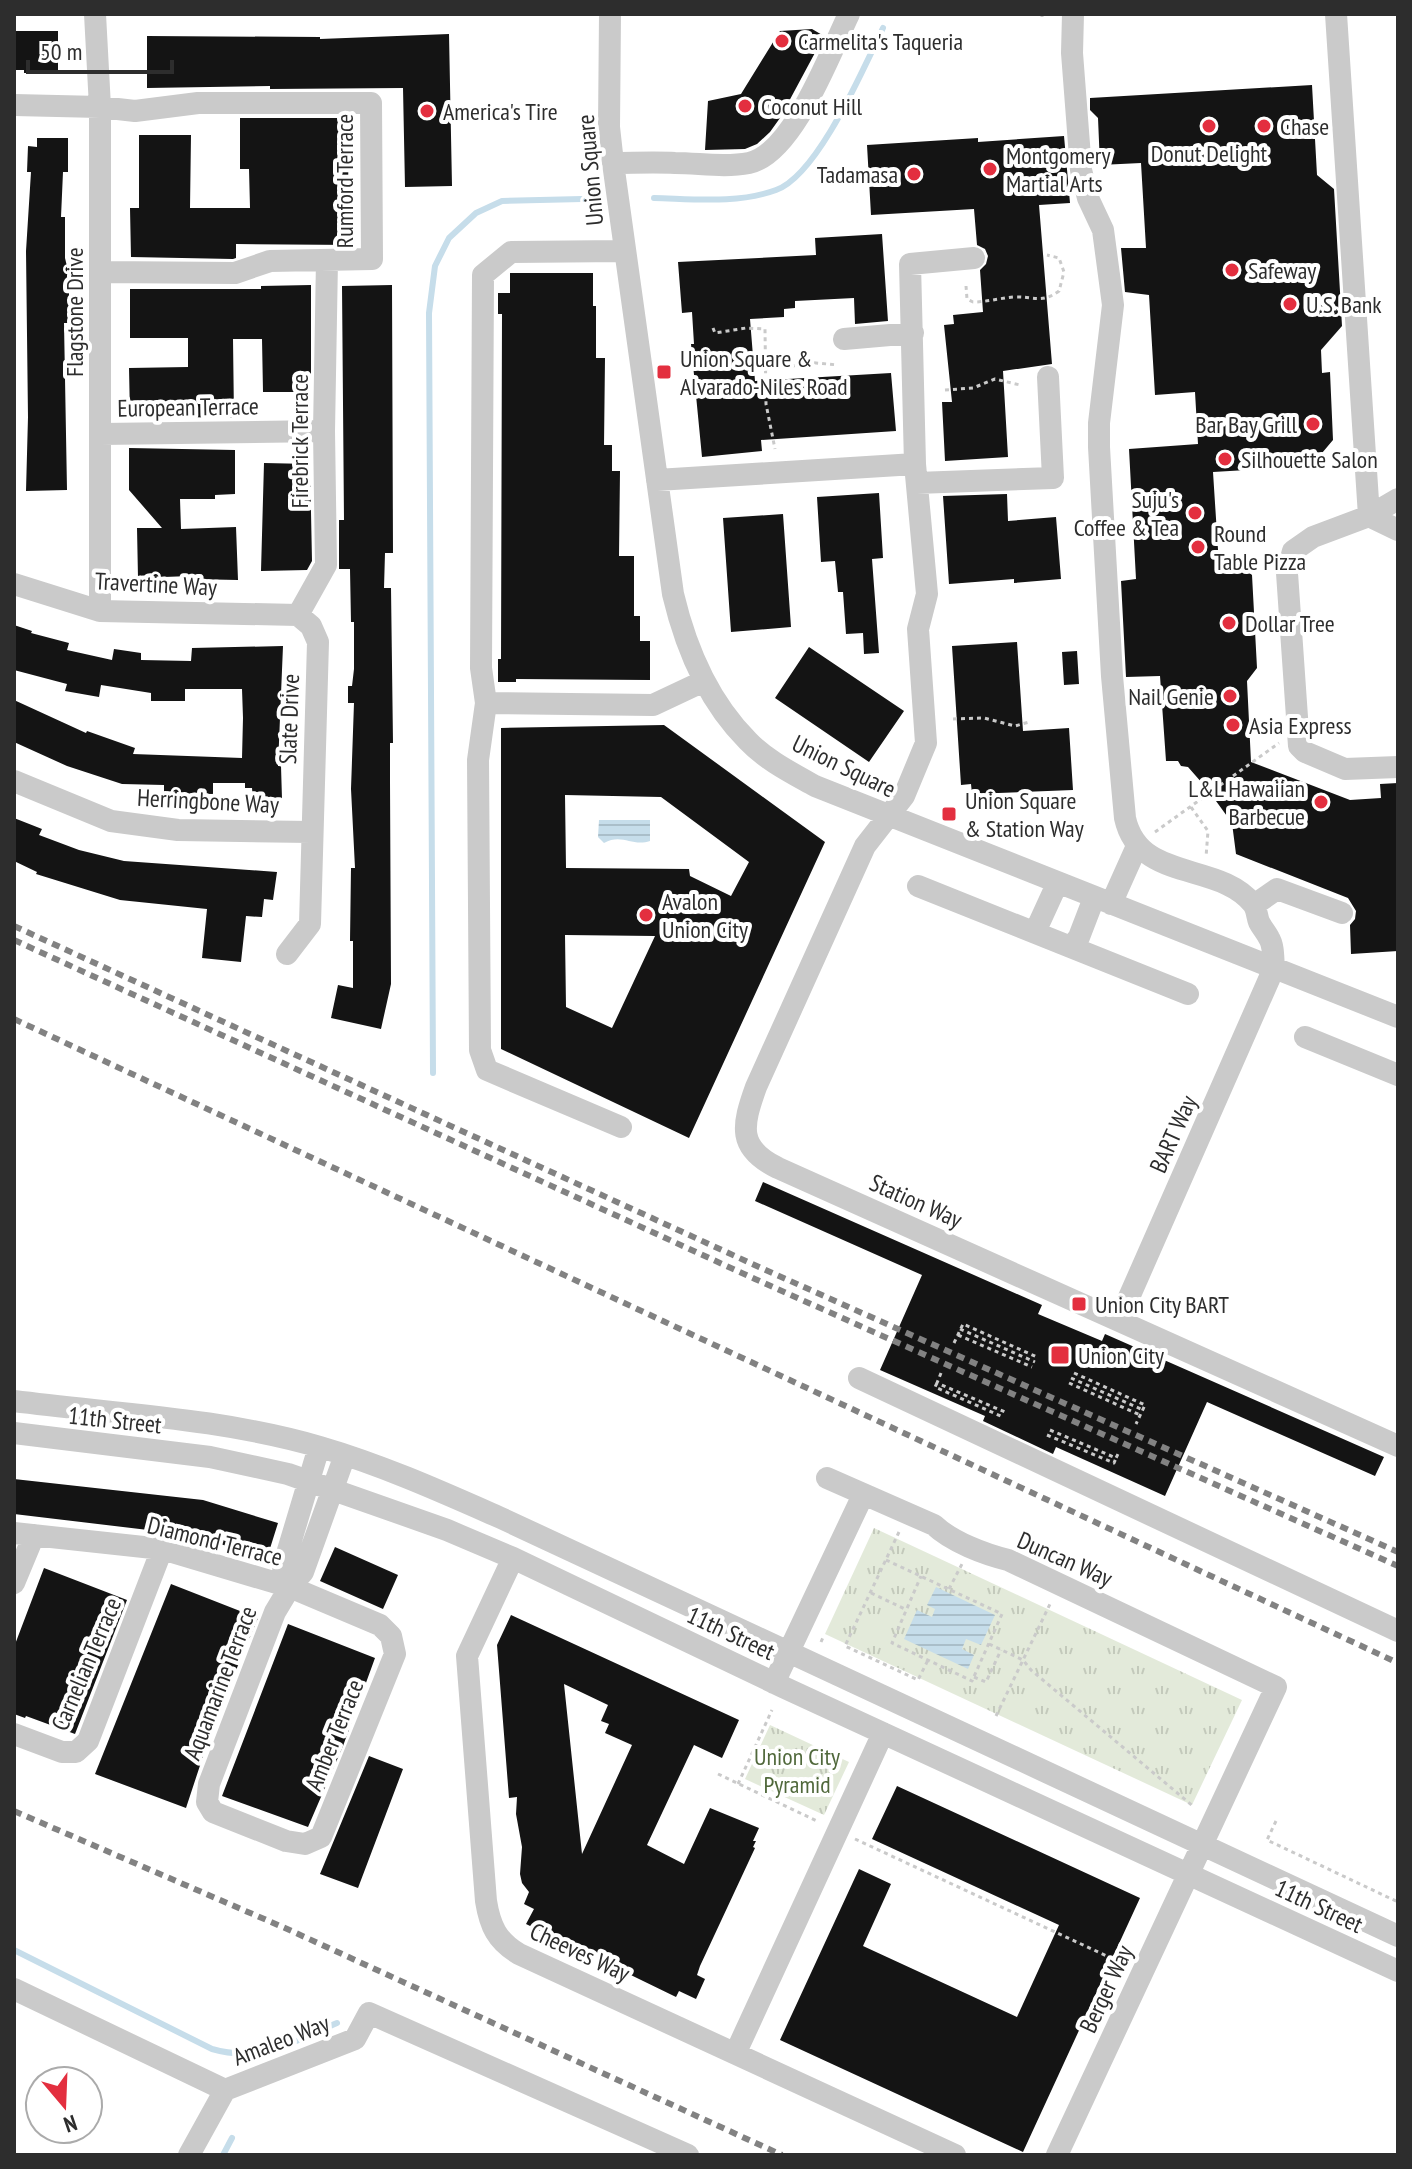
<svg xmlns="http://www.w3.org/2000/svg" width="1412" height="2169" font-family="'PT Sans Narrow',sans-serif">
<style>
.park{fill:url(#park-tufts)}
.water{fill:url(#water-rules)}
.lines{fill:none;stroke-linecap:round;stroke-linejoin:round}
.stream{stroke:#c6ddea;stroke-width:6}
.building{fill:#141414;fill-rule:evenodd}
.path{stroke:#cacaca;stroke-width:3;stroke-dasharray:4 4;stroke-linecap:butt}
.minor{stroke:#cacaca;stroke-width:22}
.rail{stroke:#828282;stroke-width:6;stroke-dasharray:8 6;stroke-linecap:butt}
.poi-dot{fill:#e32f3f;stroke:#fff;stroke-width:3}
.labels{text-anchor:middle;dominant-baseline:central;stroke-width:8;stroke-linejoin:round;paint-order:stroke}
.poi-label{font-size:24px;fill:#2d2d2d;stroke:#fff;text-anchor:start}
.street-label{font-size:24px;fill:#2d2d2d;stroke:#fff}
.park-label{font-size:24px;fill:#50683b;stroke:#fff}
</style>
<defs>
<pattern id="park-tufts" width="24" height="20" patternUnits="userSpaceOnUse" patternTransform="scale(2)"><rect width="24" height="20" fill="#e3eada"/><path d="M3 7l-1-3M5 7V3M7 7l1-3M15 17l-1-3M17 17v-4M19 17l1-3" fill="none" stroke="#c3c9bb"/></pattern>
<pattern id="water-rules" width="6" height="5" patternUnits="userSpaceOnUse" patternTransform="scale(2)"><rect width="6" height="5" fill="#c6ddea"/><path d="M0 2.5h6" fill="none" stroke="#aabec9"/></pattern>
</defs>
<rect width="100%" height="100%" fill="#fff"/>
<path class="park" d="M874 1528 1242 1700 1192 1805 825 1634Z
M770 1725 849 1762 824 1815 745 1779Z"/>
<path class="water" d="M599 820H650V841C632 847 622 833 604 843L598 837Z
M936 1587 995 1615 981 1645 966 1639 962 1649 974 1655 968 1669 904 1639 917 1610 932 1617 935 1609 927 1605Z"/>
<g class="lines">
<path class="stream" d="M654 198C694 199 738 204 776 190 818 175 863 69 883 28
M433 1073 429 313 435 266 449 238 476 213 502 201 582 199
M14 1950 212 2049C261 2063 293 2042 337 2023
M223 2155 232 2138"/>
</g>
<path class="building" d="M812 29 824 36 780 118 770 132 757 144 745 149 705 150 708 101 741 94 780 31Z
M14 31H58V73H24V70H14Z
M449 34 452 186 405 187 403 88 270 89V86L147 88V36L320 37V39Z
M1312 85 1317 175 1334 189 1342 326 1321 350 1322 373 1330 372 1333 440 1311 466 1213 472 1219 565 1239 564 1252 575 1257 668 1247 681 1251 762 1350 800 1381 798 1380 784 1398 783V951L1351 954 1350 925 1355 919 1356 911 1348 898 1236 854 1232 823 1216 801 1217 800 1188 767 1181 766 1178 761H1166L1160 676 1126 677 1121 581 1136 579 1129 449 1198 444 1195 392 1155 395 1149 295 1125 292 1121 248H1146L1141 163 1100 165 1098 118 1090 110V98Z
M240 118H349L348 193H354L355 245 236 244V258L233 259 131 257 130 208H139V135H191L190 208H250L249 169H240Z
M1064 136 1070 203 1039 205 1052 364 1003 371 1008 457 945 461 942 402H952L944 325 954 324 953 315 983 312 980 270 986 264 988 256 985 249 977 245 974 209 871 215 867 145 978 138V142Z
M37 138H68V172H63L61 217H65V258L69 275V323H64L67 490 26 491 28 417 26 251 31 172H27L28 146 37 147Z
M882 234 888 321 855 324 854 298 795 301V308L784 309V317L750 319 755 381 891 373 896 431 761 440 762 451 702 457 691 344H694L692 312 682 313 678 262 816 255 815 238Z
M510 273H593V306H596V358H605L604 445H612V471H620L619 556H634V616H640V641H650V680L516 679V682H498V659H501L502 314H498V293H510Z
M311 285V392H263L262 339H233L234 418 130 416 129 368 188 367V338H130V289H261V286Z
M392 285 393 553H385L384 588H391L393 743H390V782L391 984 381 1029 331 1018 338 985 353 988V941H350L351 868H355L351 789 354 703H348V686H352L354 669V622H351L350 569H339V520H344L342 286Z
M129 448 235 450V494L215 495V499H180L181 529 236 527 238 580 190 579V576L138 578 137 528H162L129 490Z
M264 463 310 464 312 561 307 570 261 571Z
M879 493 883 558 872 559 879 653 864 654 863 633 846 634 843 592H838L835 561 821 562 817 497Z
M1007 494 1008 521 1056 517 1061 579 1014 583V579L949 584 943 496Z
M783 514 791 627 731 632 723 518Z
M14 625 32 631 31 633 69 643 67 650 112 660 114 649 141 653V660L191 661 192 648 283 646 278 766H281L282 799 253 800 252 788H245V783H213V794L164 793V785L122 784 67 766 14 742V700L86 733 87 731 135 748 133 754 242 758 243 718 242 689H185V701H151V693L101 685 99 697 65 691 67 684 14 670Z
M1017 642 1023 731 1069 728 1073 790 972 794 971 784 961 785 952 646Z
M809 647 904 711 869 762 775 698Z
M1077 651 1079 684 1064 685 1062 652Z
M664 725 825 842 689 1138 501 1049V728ZM565 795 661 797 749 862 731 896 690 876 689 869 566 868ZM565 935 655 936 612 1028 566 1007Z
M14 818 42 829 39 835 79 850 124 861 277 872 273 900 264 899 262 917 246 916 241 962 202 958 207 909 120 900 36 874 37 872 14 861Z
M763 1182 1042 1305 1038 1314 1102 1341 1105 1334 1384 1457 1375 1476 1207 1402 1165 1496 1056 1447 1053 1454 983 1421 985 1416 880 1370 922 1275 755 1201Z
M14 1479 203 1500 278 1523 267 1558 190 1535 14 1514Z
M335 1547 398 1575 383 1609 320 1581Z
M44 1568 127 1600 75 1734 26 1716 25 1718 14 1714V1647Z
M171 1584 258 1618 215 1720 186 1808 95 1774Z
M511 1615 739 1720 722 1758 694 1745 647 1845 684 1864 710 1808 759 1828 753 1841H756L753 1847 755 1848 700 1966 697 1975 705 1979 696 1999 679 1991 676 1997 526 1924 534 1909 524 1904 529 1892 522 1883 520 1874 522 1847 516 1814 517 1797 509 1798 497 1645ZM564 1684 608 1705 601 1721 609 1724 605 1733 632 1745 582 1854Z
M288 1624 375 1658 343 1746 308 1827 222 1796Z
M369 1756 403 1769 358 1888 320 1874Z
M897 1786 1140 1898 1023 2152 780 2040 859 1869 891 1884 863 1946 1017 2017 1059 1925 872 1839Z"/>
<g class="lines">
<path class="path" d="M1042 14V17
M966 286 967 299 973 302C987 302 1000 298 1014 297 1032 296 1042 304 1059 291L1064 272 1059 258 1047 255
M713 328 715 333 746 328 765 329 766 404 775 449
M767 369 790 367 806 362 838 365
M945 390 973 388 995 379 1020 385
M953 719 984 718 1015 726 1029 722
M1191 807 1208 831 1206 857
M1155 832 1279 743
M960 1329 1035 1362
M958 1335 1032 1367
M954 1343 963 1324 1037 1357
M941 1373 937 1383 1005 1412
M1074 1373 1145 1405 1136 1424
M1071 1378 1143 1410
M937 1383 935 1387 1003 1417
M1069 1383 1140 1415
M1050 1430 1116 1458 1119 1452
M1047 1435 1114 1463 1116 1458
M899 1532 845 1646 918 1680 928 1660
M886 1560 1002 1614 972 1681 892 1643 921 1576
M949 1589 962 1564
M871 1593 907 1610
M821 1642 824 1635
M989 1644 1023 1660 1031 1670 1194 1807
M974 1677 986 1682 1001 1650
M996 1716 1051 1602
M718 1774 819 1822
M738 1784 772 1710
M1276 1821 1267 1840 1398 1902
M855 1839 1124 1964"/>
<path class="minor" d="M95 14 100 107V611
M610 14 609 127 613 163 673 594C686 649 708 701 748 741 766 760 792 773 815 786L1398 1017
M1073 14 1072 53 1081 170 1088 198 1103 230 1113 305 1099 423V447L1112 676 1125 818C1139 883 1219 861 1253 904 1257 909 1257 917 1259 922 1262 928 1266 932 1269 938 1274 946 1273 959 1274 968L1119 1320
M1336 14 1369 516
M14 105 100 107 135 111 198 103H371L372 259 270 261 235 273 100 272
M613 163C633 163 654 162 675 163 699 163 724 168 749 163 793 154 830 53 849 14
M974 258 910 264 915 464 927 594 918 629 926 743 904 796 865 846 756 1087C742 1126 737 1148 778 1168L1398 1446
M844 339 913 333
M101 434 324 431
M657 480 915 464
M917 483 1053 478 1048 377
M1398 499 1369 516 1313 537 1293 551 1287 573 1299 746 1305 752 1345 769 1398 767
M1369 516 1398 530
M14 584 100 611 298 615
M298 615 326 565 324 431 327 260
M486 703 653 705 704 681
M14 781 111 821 178 830 311 832
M918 886 1188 994
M1111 904 1137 846
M1254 905 1277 889 1342 913
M1035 932 1057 884
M1071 947 1079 937 1094 898
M287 954 310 924 318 642 311 626 298 615
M1305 1037 1398 1075
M621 1127 487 1070 480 1050 478 760 486 703 481 668 483 275 511 252 624 251
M859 1378 1398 1631
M14 1401C116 1414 220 1418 320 1447 382 1465 442 1492 501 1518L1398 1936
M14 1433 210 1457 288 1474 447 1530 513 1558 783 1687 1398 1971
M827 1478 934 1525C952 1542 984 1554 1008 1560L1276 1687 1057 2155
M14 1533 162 1549 290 1587 380 1625 391 1636 395 1654 321 1837 305 1844 286 1841 213 1812 207 1802 209 1784 275 1612 290 1587 303 1572 345 1455
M513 1558 467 1656 486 1901C490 1926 497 1941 519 1954L955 2155
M14 1583 34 1535
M290 1587 283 1567 319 1447
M774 1683 863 1495
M14 1734 62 1752H76L88 1741 162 1549
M14 1989 225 2090 355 2039 369 2013 688 2155
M736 2052 883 1733
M189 2155 225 2090"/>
<path class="rail" d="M14 926 759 1267 1398 1552
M14 940 755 1279 1398 1566
M14 1019 1398 1663
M14 1811 285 1928 782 2155"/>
</g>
<g class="poi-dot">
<circle cx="782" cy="41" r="8"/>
<circle cx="745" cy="106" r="8"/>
<circle cx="427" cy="111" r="8"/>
<circle cx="1209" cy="126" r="8"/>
<circle cx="1264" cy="126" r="8"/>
<circle cx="990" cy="169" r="8"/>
<circle cx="914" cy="174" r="8"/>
<circle cx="1232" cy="270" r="8"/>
<circle cx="1290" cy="304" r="8"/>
<rect x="656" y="364" width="16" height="16" rx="4"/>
<circle cx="1313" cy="424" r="8"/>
<circle cx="1225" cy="459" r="8"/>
<circle cx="1195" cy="513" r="8"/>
<circle cx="1198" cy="547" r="8"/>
<circle cx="1229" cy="623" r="8"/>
<circle cx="1230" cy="696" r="8"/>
<circle cx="1233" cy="725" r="8"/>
<circle cx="1321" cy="802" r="8"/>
<rect x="941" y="806" width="16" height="16" rx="4"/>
<circle cx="646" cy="915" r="8"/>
<rect x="1071" y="1296" width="16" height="16" rx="4"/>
<rect x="1050" y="1345" width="20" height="20" rx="4"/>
</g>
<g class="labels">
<g class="poi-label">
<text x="798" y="41">Carmelita's Taqueria</text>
<text x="761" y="106">Coconut Hill</text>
<text x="443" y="111">America's Tire</text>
<text x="1280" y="126">Chase</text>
<text x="1209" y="153" text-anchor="middle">Donut Delight</text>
<text x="1006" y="155">Montgomery<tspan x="1006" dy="28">Martial Arts</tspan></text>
<text x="898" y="174" text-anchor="end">Tadamasa</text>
<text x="1248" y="270">Safeway</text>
<text x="1306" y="304">U.S. Bank</text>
<text x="680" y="358">Union Square &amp;<tspan x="680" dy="28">Alvarado-Niles Road</tspan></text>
<text x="1297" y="424" text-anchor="end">Bar Bay Grill</text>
<text x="1241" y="459">Silhouette Salon</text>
<text x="1179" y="499" text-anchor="end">Suju's<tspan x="1179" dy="28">Coffee &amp; Tea</tspan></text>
<text x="1214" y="533">Round<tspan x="1214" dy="28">Table Pizza</tspan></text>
<text x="1245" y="623">Dollar Tree</text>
<text x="1214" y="696" text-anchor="end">Nail Genie</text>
<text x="1249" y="725">Asia Express</text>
<text x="1305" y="788" text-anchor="end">L&amp;L Hawaiian<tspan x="1305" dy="28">Barbecue</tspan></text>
<text x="965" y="800">Union Square<tspan x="965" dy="28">&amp; Station Way</tspan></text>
<text x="662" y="901">Avalon<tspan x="662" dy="28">Union City</tspan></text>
<text x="1095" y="1304">Union City BART</text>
<text x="1078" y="1355">Union City</text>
</g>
<g class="street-label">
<text transform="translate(590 170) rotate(-95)">Union Square</text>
<text transform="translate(344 181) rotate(-90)">Rumford Terrace</text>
<text transform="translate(74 312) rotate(-90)">Flagstone Drive</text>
<text transform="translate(188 407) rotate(-1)">European Terrace</text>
<text transform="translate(299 441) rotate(-90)">Firebrick Terrace</text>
<text transform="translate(156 584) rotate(3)">Travertine Way</text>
<text transform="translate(289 719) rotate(-88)">Slate Drive</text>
<text transform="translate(844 766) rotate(26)">Union Square</text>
<text transform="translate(208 801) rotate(3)">Herringbone Way</text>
<text transform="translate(1173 1134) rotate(-66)">BART Way</text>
<text transform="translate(916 1201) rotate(24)">Station Way</text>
<text transform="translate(115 1420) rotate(6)">11th Street</text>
<text transform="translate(215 1541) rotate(14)">Diamond Terrace</text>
<text transform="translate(1065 1559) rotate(24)">Duncan Way</text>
<text transform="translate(731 1633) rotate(25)">11th Street</text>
<text transform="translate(86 1664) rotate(-67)">Carnelian Terrace</text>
<text transform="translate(220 1683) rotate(-69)">Aquamarine Terrace</text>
<text transform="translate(334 1735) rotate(-68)">Amber Terrace</text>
<text transform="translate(1319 1906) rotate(25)">11th Street</text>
<text transform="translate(580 1952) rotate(25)">Cheeves Way</text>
<text transform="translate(1106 1989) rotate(-65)">Berger Way</text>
<text transform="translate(281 2040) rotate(-21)">Amaleo Way</text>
</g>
<g class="park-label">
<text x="797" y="1756">Union City<tspan x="797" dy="28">Pyramid</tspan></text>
</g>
</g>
<rect width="1412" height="2169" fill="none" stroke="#2d2d2d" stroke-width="32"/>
<g transform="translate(64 2105) rotate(161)"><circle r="38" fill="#ffffff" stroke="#ababab" stroke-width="2"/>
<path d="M0-6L14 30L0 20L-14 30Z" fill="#e32f3f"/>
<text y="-12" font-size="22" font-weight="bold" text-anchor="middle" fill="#2d2d2d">N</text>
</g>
<path d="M28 60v12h144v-12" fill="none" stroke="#2d2d2d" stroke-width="4"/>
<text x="40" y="60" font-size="24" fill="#2d2d2d" stroke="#ffffff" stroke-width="6" paint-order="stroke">50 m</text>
</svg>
